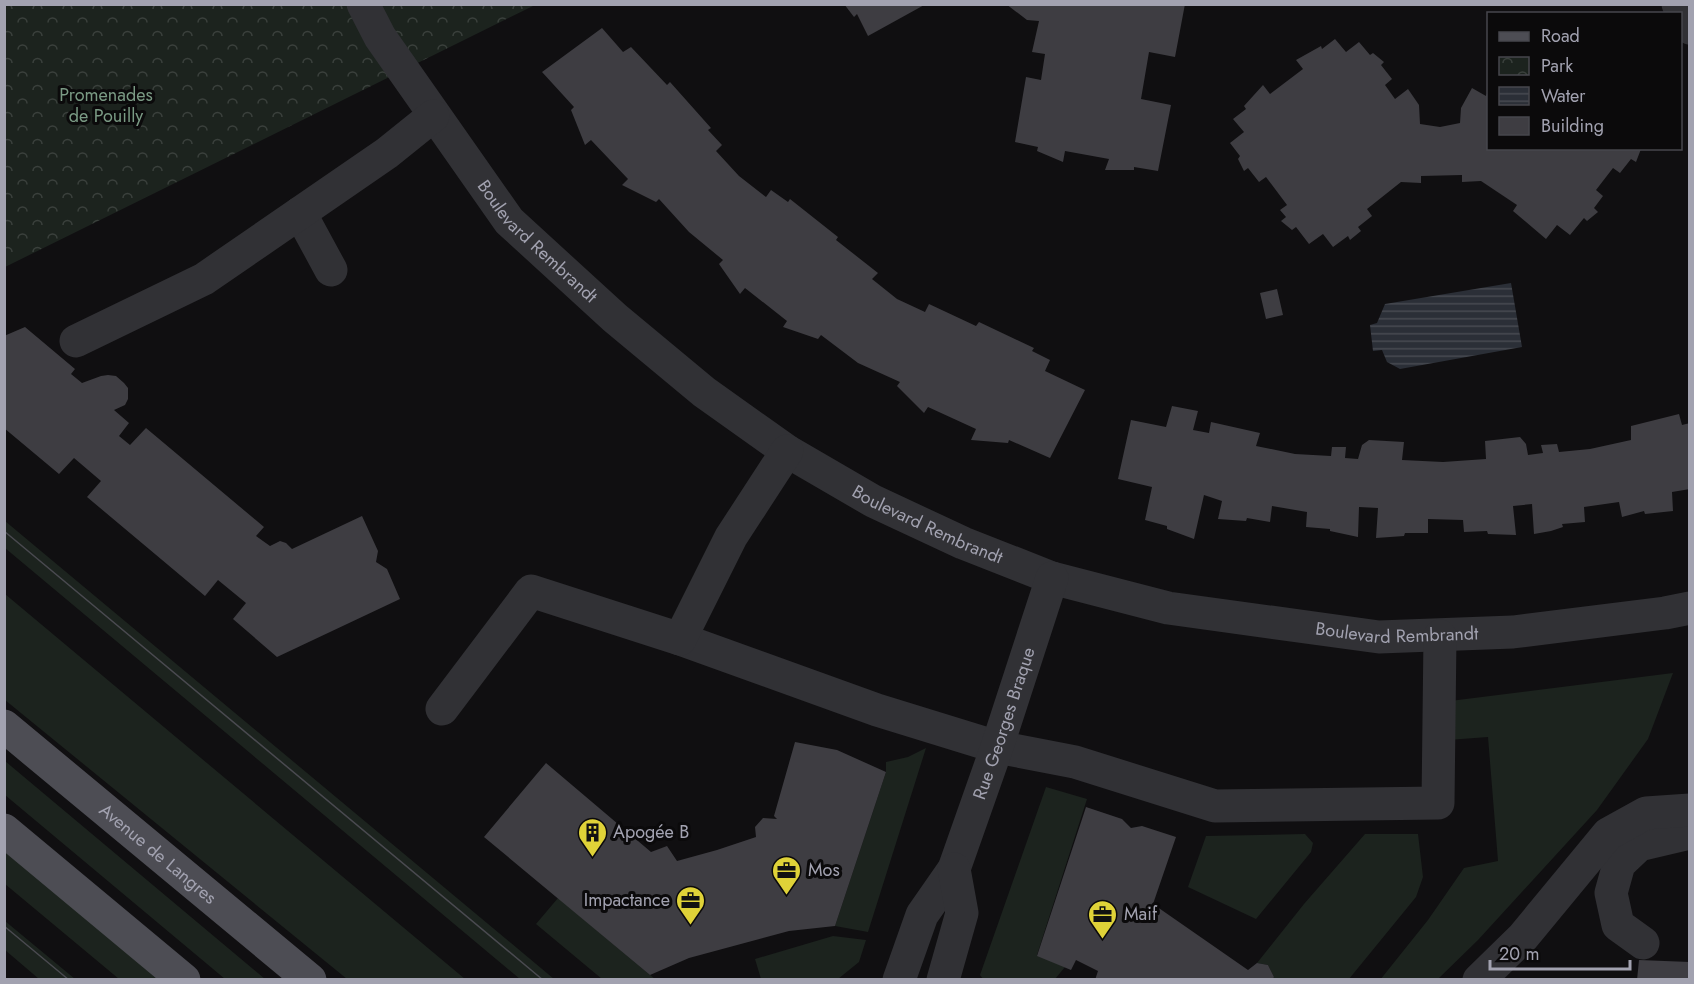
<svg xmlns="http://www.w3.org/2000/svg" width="1694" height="984" font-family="Jost,sans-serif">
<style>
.grass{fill:#1c231e}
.park{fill:url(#park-crowns)}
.water{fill:url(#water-rules)}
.building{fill:#3e3d42}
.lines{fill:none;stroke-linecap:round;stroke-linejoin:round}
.minor{stroke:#313135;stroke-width:33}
.major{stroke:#4d4d54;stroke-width:33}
.tram{stroke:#4a4a50;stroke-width:1.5}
.labels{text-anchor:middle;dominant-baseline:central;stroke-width:6;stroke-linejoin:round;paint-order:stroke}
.park-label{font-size:18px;fill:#7a9a84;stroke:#0b0a0b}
.street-label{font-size:18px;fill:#a2a2b0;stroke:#0b0a0b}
.poi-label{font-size:18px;fill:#a2a2b0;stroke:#0b0a0b;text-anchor:start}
</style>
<defs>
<pattern id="park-crowns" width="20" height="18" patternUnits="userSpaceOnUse" patternTransform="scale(1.5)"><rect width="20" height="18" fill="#1c231e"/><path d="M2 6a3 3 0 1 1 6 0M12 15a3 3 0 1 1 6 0" fill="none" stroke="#3a403c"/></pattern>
<pattern id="water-rules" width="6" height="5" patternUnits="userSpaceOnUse" patternTransform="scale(1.5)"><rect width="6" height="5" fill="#2b2f37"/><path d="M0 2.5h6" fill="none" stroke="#474a51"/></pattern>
</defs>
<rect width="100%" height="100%" fill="#100f11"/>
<path class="grass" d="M4 521H5L554 979H520L5 548Z
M5 594 465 979H347L5 700Z
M1673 673 1648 739 1597 810 1478 940 1438 979 1380 980 1428 920 1464 868 1498 861 1488 737 1448 740 1450 701Z
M926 748 868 932 835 926 886 772V762L908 757Z
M4 761H5L265 979H225L5 795Z
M1046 787 1087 799 1037 955 1065 967 1055 979H983L980 975Z
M1305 834 1313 843 1311 852 1256 919 1188 887 1206 836Z
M1365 834H1418L1423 877 1416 897 1349 979H1272L1274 977 1268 965 1257 963 1304 904Z
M4 851 164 979H119L5 884Z
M558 898 655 979H602L536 924Z
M4 921H5L75 979H39L5 950Z
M833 936 866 940 859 962 838 979H761L755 959Z"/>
<path class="park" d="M5 5H535L5 267Z"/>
<path class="water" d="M1511 283 1522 347 1400 369 1387 362 1382 350 1373 351 1370 325 1377 323 1385 304Z"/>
<path class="building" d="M844 4H926L868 36 857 14 854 17Z
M1006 4H1185L1175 57 1149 52 1141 99 1171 105 1158 171 1134 167V170H1105L1109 159 1065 151 1063 162 1037 151 1038 147 1015 142 1026 77 1041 80 1045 54 1032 52 1039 21 1027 20Z
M602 28 623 52 631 47 667 85 670 82 711 128 708 130 722 145 716 151 739 176 766 197 771 190 788 202 790 199 838 237 836 240 878 273 872 279 897 299 925 312 929 304 976 326 979 322 1034 348 1032 351 1050 360 1045 371 1085 390 1050 458 1009 440 1008 443 971 440 976 429 928 407 924 413 897 386 900 382 858 363 821 335 818 339 783 327 787 321 745 288 740 294 719 264 723 260 689 232 659 199 656 202 622 185 628 179 591 140 585 145 571 110 574 107 542 72Z
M1335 39 1346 52 1359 42 1370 55 1373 53 1384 62 1381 65 1392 79 1385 85 1395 99 1408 89 1419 105 1420 124 1440 127 1460 123 1461 108 1472 88 1486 96 1488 91V148L1641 149 1636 162 1631 159 1620 173 1613 168 1596 190 1603 196 1594 208 1598 212 1587 221 1584 218 1570 235 1557 225 1546 239 1513 211 1517 205 1481 181 1462 182V175L1421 176V183L1401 182 1367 209 1372 216 1358 227 1361 231 1350 240 1348 236 1333 247 1323 234 1309 244 1296 227 1292 230 1281 221 1286 217 1280 210 1287 205 1266 177 1259 182 1248 168 1244 171 1238 159 1240 156 1230 143 1244 132 1233 119 1246 109 1244 106 1263 85 1270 94 1303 69 1296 60 1321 46 1322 49Z
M1277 289 1283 315 1266 319 1260 293Z
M25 327 75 369 71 374 82 383 101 376 108 375 116 376 124 383 128 388V399L125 405 114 410 129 423 119 436 130 445 146 428 264 527 256 536 270 546 280 541 286 543 292 549 362 516 378 551 376 562 387 569 400 599 277 657 233 619 246 603 218 580 205 596 87 497 101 481 74 458 59 474 4 428V336Z
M1172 406 1198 411 1193 430 1209 433 1211 422 1260 433 1256 446 1295 454 1331 456 1332 447H1346L1345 458 1358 459 1362 445 1369 440 1404 442 1402 460 1443 462 1486 459 1485 441 1520 437 1526 444 1528 455 1543 453 1541 445 1557 444 1559 452 1590 449 1631 440V426L1679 414 1682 425 1690 423V489L1672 492 1673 511 1645 514 1644 511 1622 517 1619 502 1584 507 1585 522 1562 524 1563 527 1551 531 1534 534 1532 504 1513 506 1516 535 1488 534 1487 531 1464 532 1463 520 1428 519V533H1405L1404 536 1376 538 1378 508 1359 507 1358 537 1330 531V529L1306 527 1307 512 1272 506 1270 522 1247 518 1246 521 1218 519 1222 501 1204 495 1194 539 1167 529V526L1145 520 1152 487 1118 479 1131 420 1166 427Z
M795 742 837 750 886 772 835 926 789 931 689 958 650 975 484 837 546 763 651 852 667 846 677 861 717 850 756 837 755 827 763 818 777 819 774 816Z
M1086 807 1122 819 1131 828 1142 826 1176 837 1153 904 1248 970 1257 963 1268 965 1274 977 1272 980H1095L1098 971 1076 960 1071 970 1037 956Z
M1639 960 1690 962V980H1637Z"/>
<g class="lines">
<g class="minor">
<path id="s1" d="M363 4 380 37 509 221 615 318 704 392 787 451 873 501 963 543 1052 578 1168 608 1379 637 1513 632 1665 613 1690 608"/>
<path d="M1678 4 1690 28"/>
<path d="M300 213 331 270"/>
<path d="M76 341 204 279 387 153 433 116"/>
<path d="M680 639 877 710 997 747 1075 762 1215 806 1438 803 1440 636"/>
<path d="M442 709 531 591 680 639 731 537 787 451"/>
<path d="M1643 943 1618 925 1611 893 1619 864 1639 845 1690 833"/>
<path id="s2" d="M899 980 922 915 954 869 997 747 1052 578"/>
<path d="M943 980 962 913 954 869"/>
<path d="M1479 980 1523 937 1608 834 1646 813 1690 810"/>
</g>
<g class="major">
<path id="s3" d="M4 726 310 980"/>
<path d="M4 830 184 980"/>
</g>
<path class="tram" d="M4 531 543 980
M4 926 69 980"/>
</g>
<defs>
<symbol id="building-pin" viewBox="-11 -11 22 30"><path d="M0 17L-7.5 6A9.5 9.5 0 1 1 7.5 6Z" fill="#dfd238" stroke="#0b0a0b"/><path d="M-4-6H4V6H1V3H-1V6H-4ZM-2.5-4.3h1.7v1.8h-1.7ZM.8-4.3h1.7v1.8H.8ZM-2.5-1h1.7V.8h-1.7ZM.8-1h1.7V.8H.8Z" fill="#111"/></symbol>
<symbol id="office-pin" viewBox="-11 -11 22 30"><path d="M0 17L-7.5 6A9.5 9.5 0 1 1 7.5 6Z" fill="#dfd238" stroke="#0b0a0b"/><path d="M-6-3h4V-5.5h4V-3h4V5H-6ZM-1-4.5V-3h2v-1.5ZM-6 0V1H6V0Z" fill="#111"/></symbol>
</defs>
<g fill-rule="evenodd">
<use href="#building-pin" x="576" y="816" width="33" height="45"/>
<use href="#office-pin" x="770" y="854" width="33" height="45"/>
<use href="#office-pin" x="674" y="884" width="33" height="45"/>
<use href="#office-pin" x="1086" y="898" width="33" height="45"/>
</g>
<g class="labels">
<g class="park-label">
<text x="106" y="95">Promenades<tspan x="106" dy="21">de Pouilly</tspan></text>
</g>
<g class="street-label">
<text stroke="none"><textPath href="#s1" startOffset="296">Boulevard Rembrandt</textPath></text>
<text stroke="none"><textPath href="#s1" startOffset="782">Boulevard Rembrandt</textPath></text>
<text stroke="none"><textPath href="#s1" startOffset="1268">Boulevard Rembrandt</textPath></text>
<text stroke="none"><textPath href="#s2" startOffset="279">Rue Georges Braque</textPath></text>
<text stroke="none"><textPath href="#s3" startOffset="200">Avenue de Langres</textPath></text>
</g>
<g class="poi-label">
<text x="613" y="832">Apogée B</text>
<text x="808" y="870">Mos</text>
<text x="670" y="900" text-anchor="end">Impactance</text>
<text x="1124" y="914">Maif</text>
</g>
</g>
<rect width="1694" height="984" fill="none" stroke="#a2a2b0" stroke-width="12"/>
<rect x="1487" y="12" width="195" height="138" fill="#0b0a0b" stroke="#47474d" stroke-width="1.5"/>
<rect x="1499" y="32" width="30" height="9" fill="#4d4d54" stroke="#47474d" stroke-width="1.5"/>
<text x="1541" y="42" font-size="18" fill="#a2a2b0">Road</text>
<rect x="1499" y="57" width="30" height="18" fill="url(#park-crowns)" stroke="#47474d" stroke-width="1.5"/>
<text x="1541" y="72" font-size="18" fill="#a2a2b0">Park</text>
<rect x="1499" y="87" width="30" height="18" fill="url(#water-rules)" stroke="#47474d" stroke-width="1.5"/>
<text x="1541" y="102" font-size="18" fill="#a2a2b0">Water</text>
<rect x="1499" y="117" width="30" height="18" fill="#3e3d42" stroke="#47474d" stroke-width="1.5"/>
<text x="1541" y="132" font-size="18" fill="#a2a2b0">Building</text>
<path d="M1490 960v9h140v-9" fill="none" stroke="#a2a2b0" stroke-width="3"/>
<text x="1499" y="960" font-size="18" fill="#a2a2b0" stroke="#0b0a0b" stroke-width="4.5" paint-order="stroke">20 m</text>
</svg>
